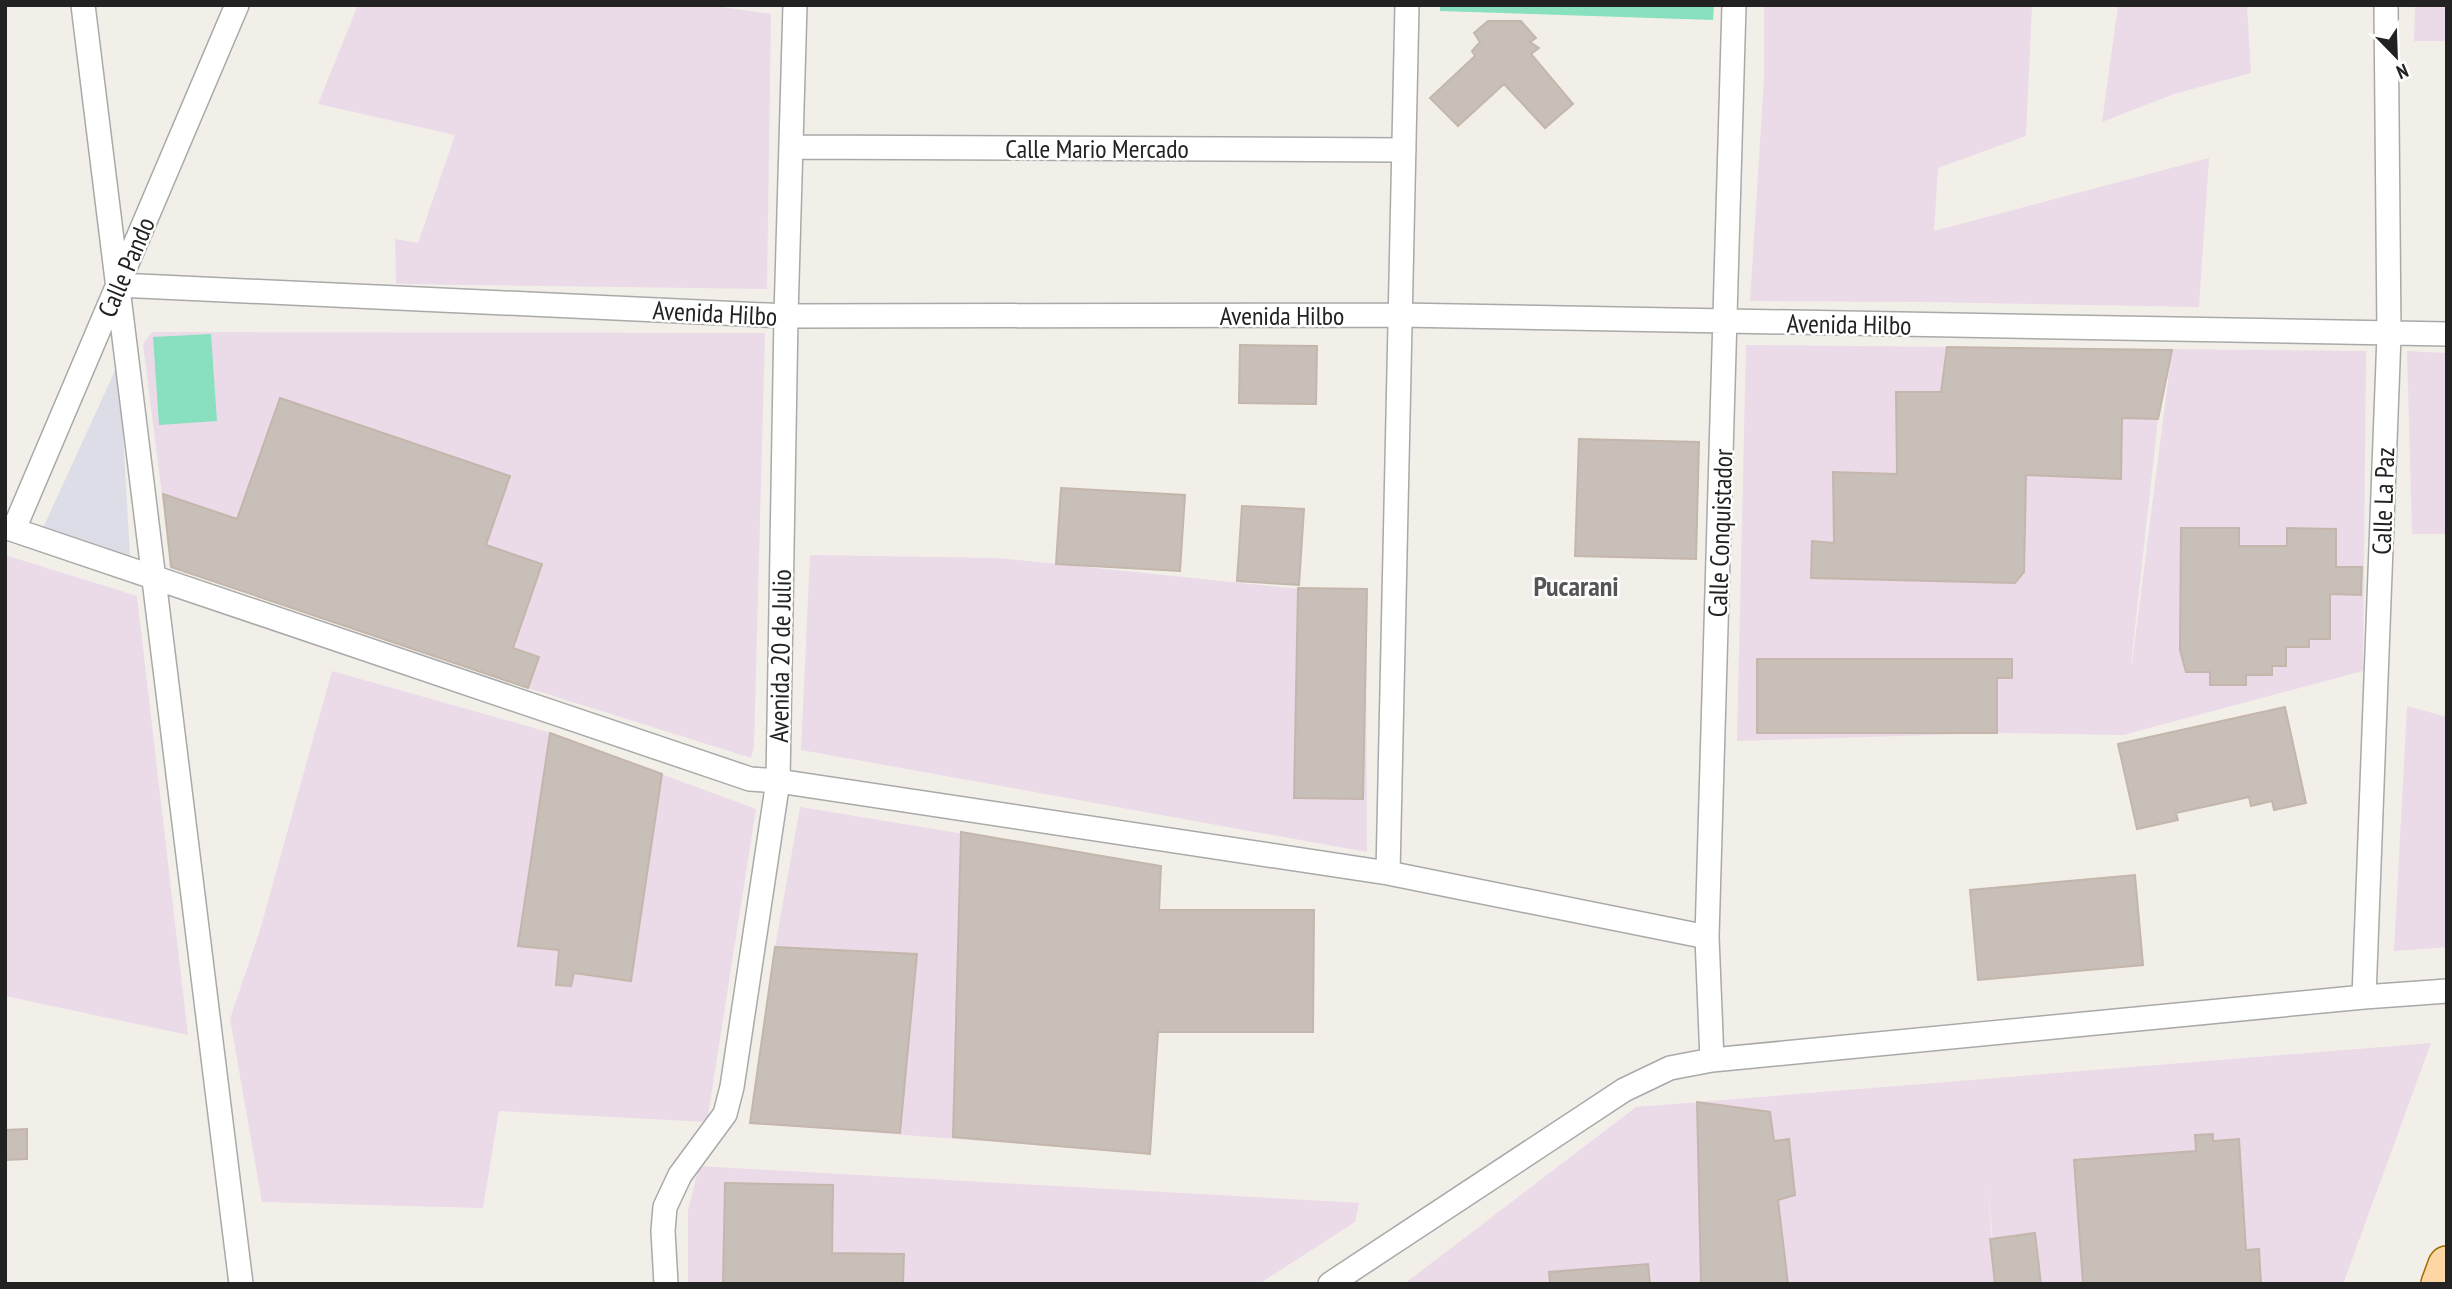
<svg xmlns="http://www.w3.org/2000/svg" width="2452" height="1289" font-family="'PT Sans Narrow',sans-serif">
<style>
.industrial{fill:#ebdbe8;fill-rule:evenodd}
.pitch{fill:#88e0be}
.plaza{fill:#dddde8}
.building{fill:#c7bfb8;stroke:#c4b6ab;stroke-width:2}
.lines{fill:none;stroke-linecap:round;stroke-linejoin:round}
.minor-casing{stroke:#a9a9a9;stroke-width:26}
.primary-casing{stroke:#a06b00;stroke-width:40}
.minor{stroke:#fff;stroke-width:23}
.primary{stroke:#fcd6a4;stroke-width:37}
.labels{text-anchor:middle;dominant-baseline:central;stroke-width:5;stroke-linejoin:round;paint-order:stroke}
.street-label{font-size:26px;fill:#222;stroke:#fff}
.neighbourhood-label{font-size:28px;font-weight:bold;fill:#555;stroke:#fff}
</style>
<rect width="100%" height="100%" fill="#f2efe9"/>
<path class="industrial" d="M358 5H708L771 14 767 289 396 284 395 239 418 243 455 135 318 104Z
M1764 5H2032L2026 136 1938 168 1934 231 2209 158 2199 307 1926 302 1750 301 1764 78Z
M2118 5H2247L2251 73 2174 94 2102 122Z
M2415 5H2447V41H2414Z
M152 332 765 333 754 747 751 758 528 688 171 567 143 344Z
M1746 345 2366 351 2363 671 2123 735 1997 733 1737 741ZM2170 365 2132 663 2131 664 2158 419Z
M2407 351 2447 353V534H2412Z
M5 555 137 596 188 1035 5 996Z
M810 555 998 558 1366 596 1367 852 801 750Z
M332 671 545 731 756 809 707 1122 499 1111 483 1208 262 1202 230 1019 260 930Z
M2407 706 2447 717V947L2394 951Z
M800 807 1161 866 1158 1032 1150 1154 750 1123 775 947Z
M2431 1043 2343 1284H1997L1988 1189 1995 1284H1404L1636 1107Z
M699 1166 1359 1203 1355 1222 1259 1284H688V1210Z"/>
<path class="pitch" d="M1440 5H1714L1713 20 1440 11Z
M211 334 217 421 159 425 153 337Z"/>
<path class="plaza" d="M119 362 130 557 43 528Z"/>
<path class="building" d="M1488 21H1521L1536 38 1530 42 1539 48 1531 54 1573 104 1545 128 1504 84 1458 126 1430 98 1475 56 1472 51 1480 42 1474 33Z
M1240 345 1317 346 1316 404 1239 403Z
M1947 347 2172 350 2158 419 2122 418 2121 479 2026 475 2024 572 2015 583 1811 578 1812 541 1834 543 1833 472 1897 474 1896 392H1941Z
M280 398 510 476 486 545 542 564 513 648 539 657 528 688 171 567 163 494 237 519Z
M1579 439 1699 442 1696 559 1575 556Z
M1061 488 1185 495 1180 571 1056 564Z
M1242 506 1304 509 1299 585 1237 581Z
M2181 528H2239V546H2287V528L2336 529V567H2362L2361 595 2330 594V639H2309V647H2286V666H2272V675H2246V685H2210V672H2186L2180 650Z
M1298 588 1367 589 1363 799 1294 798Z
M1757 659H2012V678H1997V733H1757Z
M2285 707 2306 803 2274 810 2272 801 2251 806 2249 797 2176 813 2178 820 2137 829 2118 744Z
M550 733 662 774 631 981 574 973 571 986 556 985 559 950 518 946Z
M961 832 1161 866 1159 910H1314L1313 1032H1158L1150 1154 953 1137Z
M2135 875 2143 965 1978 980 1970 890Z
M775 947 917 954 900 1133 750 1123Z
M1697 1102 1770 1112 1774 1141 1789 1139 1795 1195 1778 1200 1788 1284H1701Z
M27 1129V1159L5 1160V1130Z
M2213 1134V1141L2239 1139 2246 1250 2259 1249 2261 1284H2083L2074 1160 2196 1151 2195 1135Z
M725 1183 833 1185 832 1253 904 1254 903 1284H723Z
M2035 1233 2041 1284H1995L1990 1239Z
M1648 1264 1650 1284H1550L1549 1272Z"/>
<g class="lines">
<defs>
<path id="minor" d="M83 5 241 1284
M791 147 1404 150
M118 285 786 316 1400 315 2447 334
M5 527 750 779 778 781 1388 873 1707 937
M14 529 237 5
M1388 873 1407 5
M2364 997 2389 335 2386 5
M1712 1060 1707 937 1734 5
M666 1284 663 1231 665 1207 680 1175 725 1114 732 1087 778 781 786 316 795 5
M1330 1284 1624 1090 1670 1068 1712 1060 2364 997 2447 991"/>
<path id="primary" d="M2440 1284 2447 1265"/>
</defs>
<use href="#minor" class="minor-casing"/>
<use href="#primary" class="primary-casing"/>
<use href="#minor" class="minor"/>
<use href="#primary" class="primary"/>
</g>
<g class="labels">
<g class="street-label">
<text x="1097" y="148">Calle Mario Mercado</text>
<text transform="translate(126 267) rotate(-67)">Calle Pando</text>
<text transform="translate(715 313) rotate(3)">Avenida Hilbo</text>
<text x="1282" y="315">Avenida Hilbo</text>
<text transform="translate(1849 324) rotate(1)">Avenida Hilbo</text>
<text transform="translate(2383 501) rotate(-88)">Calle La Paz</text>
<text transform="translate(1720 533) rotate(-88)">Calle Conquistador</text>
<text transform="translate(780 656) rotate(-89)">Avenida 20 de Julio</text>
</g>
<g class="neighbourhood-label">
<text x="1576" y="585">Pucarani</text>
</g>
</g>
<rect width="2452" height="1289" fill="none" stroke="#222222" stroke-width="14"/>
<g transform="translate(2396 56) rotate(157)" stroke="#ffffff" stroke-width="5" paint-order="stroke">
<path d="M0-5L12 26L0 18L-12 26Z" fill="#222222"/>
<text y="-10" font-size="19" font-weight="bold" text-anchor="middle" fill="#222222">N</text>
</g>
</svg>
